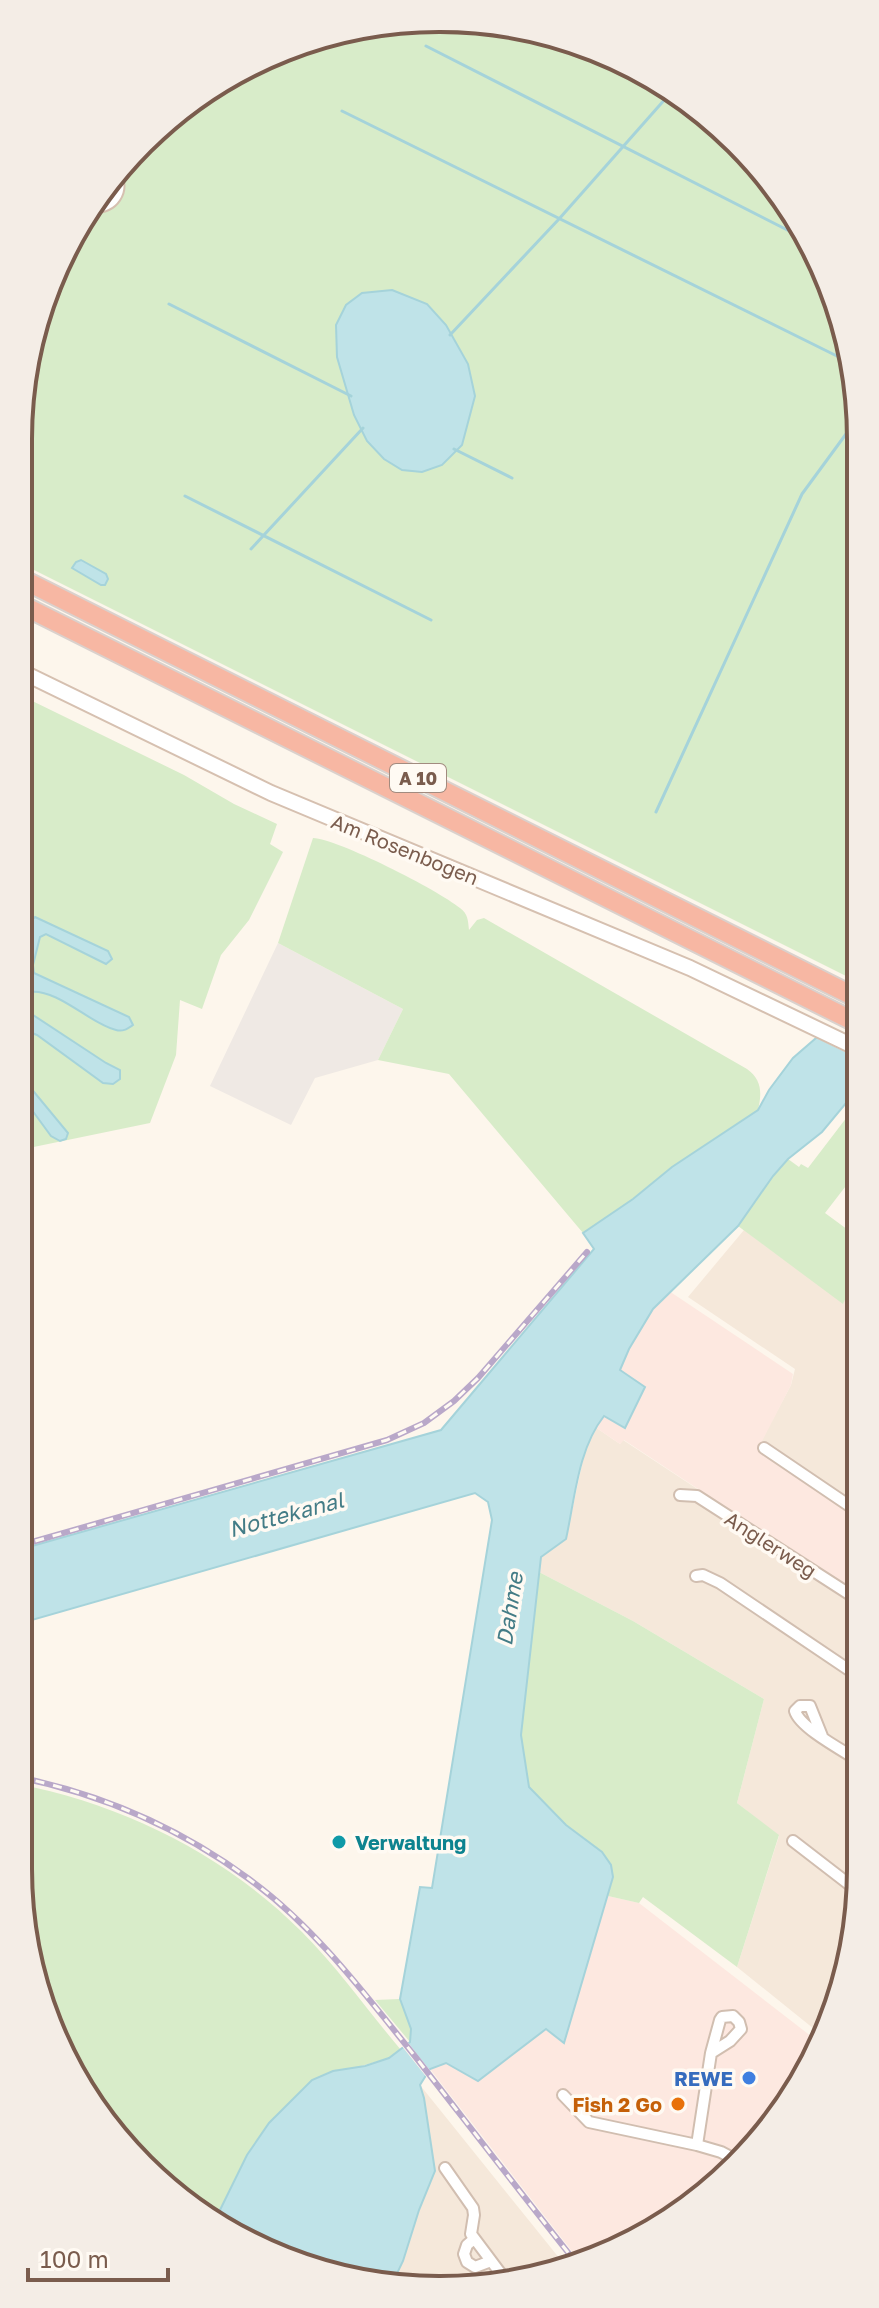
<svg xmlns="http://www.w3.org/2000/svg" width="879" height="2308" font-family="'Golos Text',sans-serif">
<style>
.residential{fill:#f5e8da}
.commercial{fill:#fde8e0}
.industrial{fill:#efe9e4}
.green{fill:#d8ecc9;fill-rule:evenodd}
.water{fill:#bfe3e8;stroke:#a5d3da;stroke-width:2}
.pier{fill:#fdf6ec}
.lines{fill:none;stroke-linecap:round;stroke-linejoin:round}
.stream{stroke:#a5d3da;stroke-width:3}
.street-casing{stroke:#d1beb0;stroke-width:14}
.secondary-casing{stroke:#d6c0b0;stroke-width:18}
.highway-casing{stroke:#dad1cd;stroke-width:22}
.street{stroke:#fff;stroke-width:10}
.secondary{stroke:#fff;stroke-width:14}
.highway{stroke:#f7b7a3;stroke-width:18}
.rail-casing{stroke:#b9a8c9;stroke-width:6}
.rail{stroke:#fffaf3;stroke-width:3;stroke-dasharray:9;stroke-linecap:butt}
.culture-dot{fill:#0f9aa8;stroke:#fffaf3;stroke-width:3}
.shop-dot{fill:#3f7fe0;stroke:#fffaf3;stroke-width:3}
.food-dot{fill:#e8710a;stroke:#fffaf3;stroke-width:3}
.labels{text-anchor:middle;dominant-baseline:central;stroke-width:7;stroke-linejoin:round;paint-order:stroke}
.shield{fill:#fffaf3;stroke:#a28b7f;stroke-width:2}
.shield-label{font-size:18px;font-weight:bold;fill:#7a5c4d}
.street-label{font-size:20px;fill:#7a5c4d;stroke:#fffaf3}
.culture-label{font-size:20px;font-weight:bold;fill:#0d838f;stroke:#fffaf3;text-anchor:start}
.shop-label{font-size:20px;font-weight:bold;fill:#366cbe;stroke:#fffaf3;text-anchor:end}
.food-label{font-size:20px;font-weight:bold;fill:#c56008;stroke:#fffaf3;text-anchor:end}
.water-label{font-size:22px;font-style:italic;fill:#437c86;stroke:#fffaf3}
.rim{fill:none;stroke:#7a5c4d;stroke-width:4}
</style>
<rect width="100%" height="100%" fill="#fdf6ec"/>
<path class="residential" d="M744 1230 843 1303 857 1274H860V1518L757 1449 791 1385 795 1369 688 1297Z
M595 1427 620 1444 623 1440 860 1596 861 1869 847 1978 819 2033 737 1967 779 1836 737 1803 764 1699 633 1621 539 1572 541 1557 566 1539 586 1446Z
M420 2085 564 2264 522 2282 391 2286 403 2261 419 2210 435 2171 424 2098Z"/>
<path class="commercial" d="M669 1291 793 1374 791 1385 758 1449 860 1518V1596L624 1440 620 1444 595 1427 604 1416 625 1428 620 1371 629 1349 653 1309Z
M608 1896 639 1903 816 2040 774 2125 673 2219 578 2259 430 2069 446 2063 478 2080 546 2029 564 2043Z"/>
<path class="industrial" d="M278 943 403 1009 378 1060 315 1078 291 1125 210 1086Z"/>
<path class="green" d="M385 22 549 32 673 89 757 162 818 253 857 384 858 982 18 562V440L32 330 105 183 229 74ZM336 325H446L468 364 475 396 354 415 337 357Z
M18 694 184 775 234 804 277 824 270 844 283 852 249 920 221 955 202 1009 180 1000 176 1055 150 1123 19 1150 18 1091 51 1136 67 1134 20 1075C19 1062 17 1041 26 1031L120 1070 106 1063 30 1013 25 1003 30 992C55 990 93 1018 115 1030L129 1017 34 973 33 965 40 936 46 934 106 964 35 917 31 921 18 991Z
M313 838C338 839 438 890 460 908 468 914 468 920 469 930L477 920 484 918 747 1069C762 1080 762 1093 758 1110L672 1167 633 1199 583 1233 449 1074 378 1060 403 1009 278 943Z
M847 1117 859 1126V1169L825 1213 859 1238 860 1274H857L843 1304 738 1226 773 1176 788 1159 799 1167 801 1164 808 1168Z
M539 1572 633 1621 764 1699 737 1803 779 1835 737 1967 643 1897 639 1903 608 1896 613 1877 602 1852 566 1825 529 1787 521 1735Z
M18 1784C125 1805 225 1855 302 1932 338 1968 368 2011 401 2050L389 2058 312 2080 269 2123 247 2155 220 2209 224 2229 122 2146 41 2004 18 1868Z
M400 1999 411 2029 410 2042 375 2000Z"/>
<path class="water" d="M392 290 427 304 446 325 468 364 475 396 462 445 442 465 422 472 402 470 384 459 367 441 354 415 337 357 336 325 346 305 362 293Z
M81 560 106 574 108 579 105 585H101L72 568 76 562Z
M35 917 108 951 112 959 106 964 46 934 40 937 33 965 34 973 129 1017 133 1025C127 1029 123 1032 116 1030 90 1024 59 989 30 992L25 1003 30 1013 106 1063 120 1070V1079L113 1084 103 1083 37 1035 27 1031C17 1041 19 1062 20 1075L68 1133 66 1139 60 1141 51 1136 18 1091V991L31 921Z
M859 979V1092L851 1097 822 1132 788 1159 773 1176 738 1226 653 1309 629 1349 620 1370 645 1387 625 1428 604 1416C578 1449 575 1498 566 1539L541 1557 521 1735 529 1787 566 1825 602 1852 611 1865 613 1877 564 2043 546 2029 478 2081 446 2063 430 2069 420 2085 424 2098 435 2171 419 2210 403 2261 391 2286H384L229 2234 224 2229 220 2210 247 2155 269 2123 312 2080 333 2071 365 2066 389 2058 410 2042 411 2029 400 1999 420 1887 432 1888 492 1520 488 1502 475 1493 18 1624V1550L441 1430 594 1249 583 1233 633 1199 672 1167 758 1110 769 1090 793 1058 831 1025Z"/>
<path class="pier" d="M853 982 859 984V1059L813 1036 828 1023Z
M406 2040 432 2073 428 2079 401 2045Z"/>
<g class="lines">
<path class="stream" d="M426 46 809 241
M342 111 851 363
M169 304 351 396
M450 335 559 219 674 89
M454 449 512 478
M185 496 431 620
M251 549 363 428
M656 812 802 494 857 419"/>
<defs>
<path id="street" d="M764 1448 860 1513
M680 1495 697 1496 860 1601
M696 1576 703 1575 720 1583 861 1678
M822 1736 810 1706H800L795 1711C800 1728 844 1751 861 1762
M793 1841 850 1885 858 1889
M563 2095 589 2122 697 2145 721 2152 736 2160
M697 2145 711 2053 730 2041 741 2029 739 2022 733 2016 722 2017 720 2020 711 2053
M445 2168 473 2208 474 2215 471 2234 507 2282
M474 2239 467 2245 464 2254 467 2262 475 2267 491 2261"/>
<path id="secondary" d="M94 205C112 205 121 191 114 175
M31 343 54 286
M18 670 271 793 690 968 859 1049"/>
<path id="highway" d="M18 577 859 999
M18 603 859 1024"/>
</defs>
<use href="#street" class="street-casing"/>
<use href="#secondary" class="secondary-casing"/>
<use href="#highway" class="highway-casing"/>
<use href="#street" class="street"/>
<use href="#secondary" class="secondary"/>
<use href="#highway" class="highway"/>
<defs>
<path id="rail" d="M18 1546 387 1440 424 1423 454 1401 478 1378 587 1252
M18 1777C101 1794 180 1828 249 1879 314 1926 364 1993 414 2055 467 2123 520 2192 574 2260"/>
</defs>
<use href="#rail" class="rail-casing"/>
<use href="#rail" class="rail"/>
</g>
<circle class="culture-dot" cx="339" cy="1842" r="8"/>
<circle class="shop-dot" cx="749" cy="2078" r="8"/>
<circle class="food-dot" cx="678" cy="2104" r="8"/>
<g class="labels">
<rect class="shield" x="390" y="764" width="56" height="28" rx="6"/>
<g class="shield-label">
<text x="418" y="778">A 10</text>
</g>
<g class="street-label">
<text transform="translate(405 849) rotate(22)">Am Rosenbogen</text>
<text transform="translate(771 1544) rotate(33)">Anglerweg</text>
</g>
<g class="culture-label">
<text x="355" y="1842">Verwaltung</text>
</g>
<g class="shop-label">
<text x="733" y="2078">REWE</text>
</g>
<g class="food-label">
<text x="662" y="2104">Fish 2 Go</text>
</g>
<g class="water-label">
<text transform="translate(286 1514) rotate(-15)">Nottekanal</text>
<text transform="translate(509 1609) rotate(-81)">Dahme</text>
</g>
</g>
<path d="M0 0H879V2308H0ZM439 32H440A407 407 0 0 1 847 439V1869A407 407 0 0 1 440 2276H439A407 407 0 0 1 32 1869V439A407 407 0 0 1 439 32Z" fill="#f4ede6" fill-rule="evenodd"/>
<path class="rim" d="M439 32H440A407 407 0 0 1 847 439V1869A407 407 0 0 1 440 2276H439A407 407 0 0 1 32 1869V439A407 407 0 0 1 439 32Z"/>
<path d="M28 2268v12h140v-12" fill="none" stroke="#7a5c4d" stroke-width="4"/>
<text x="40" y="2268" font-size="24" fill="#7a5c4d" stroke="#fffaf3" stroke-width="6" paint-order="stroke">100 m</text>
</svg>
